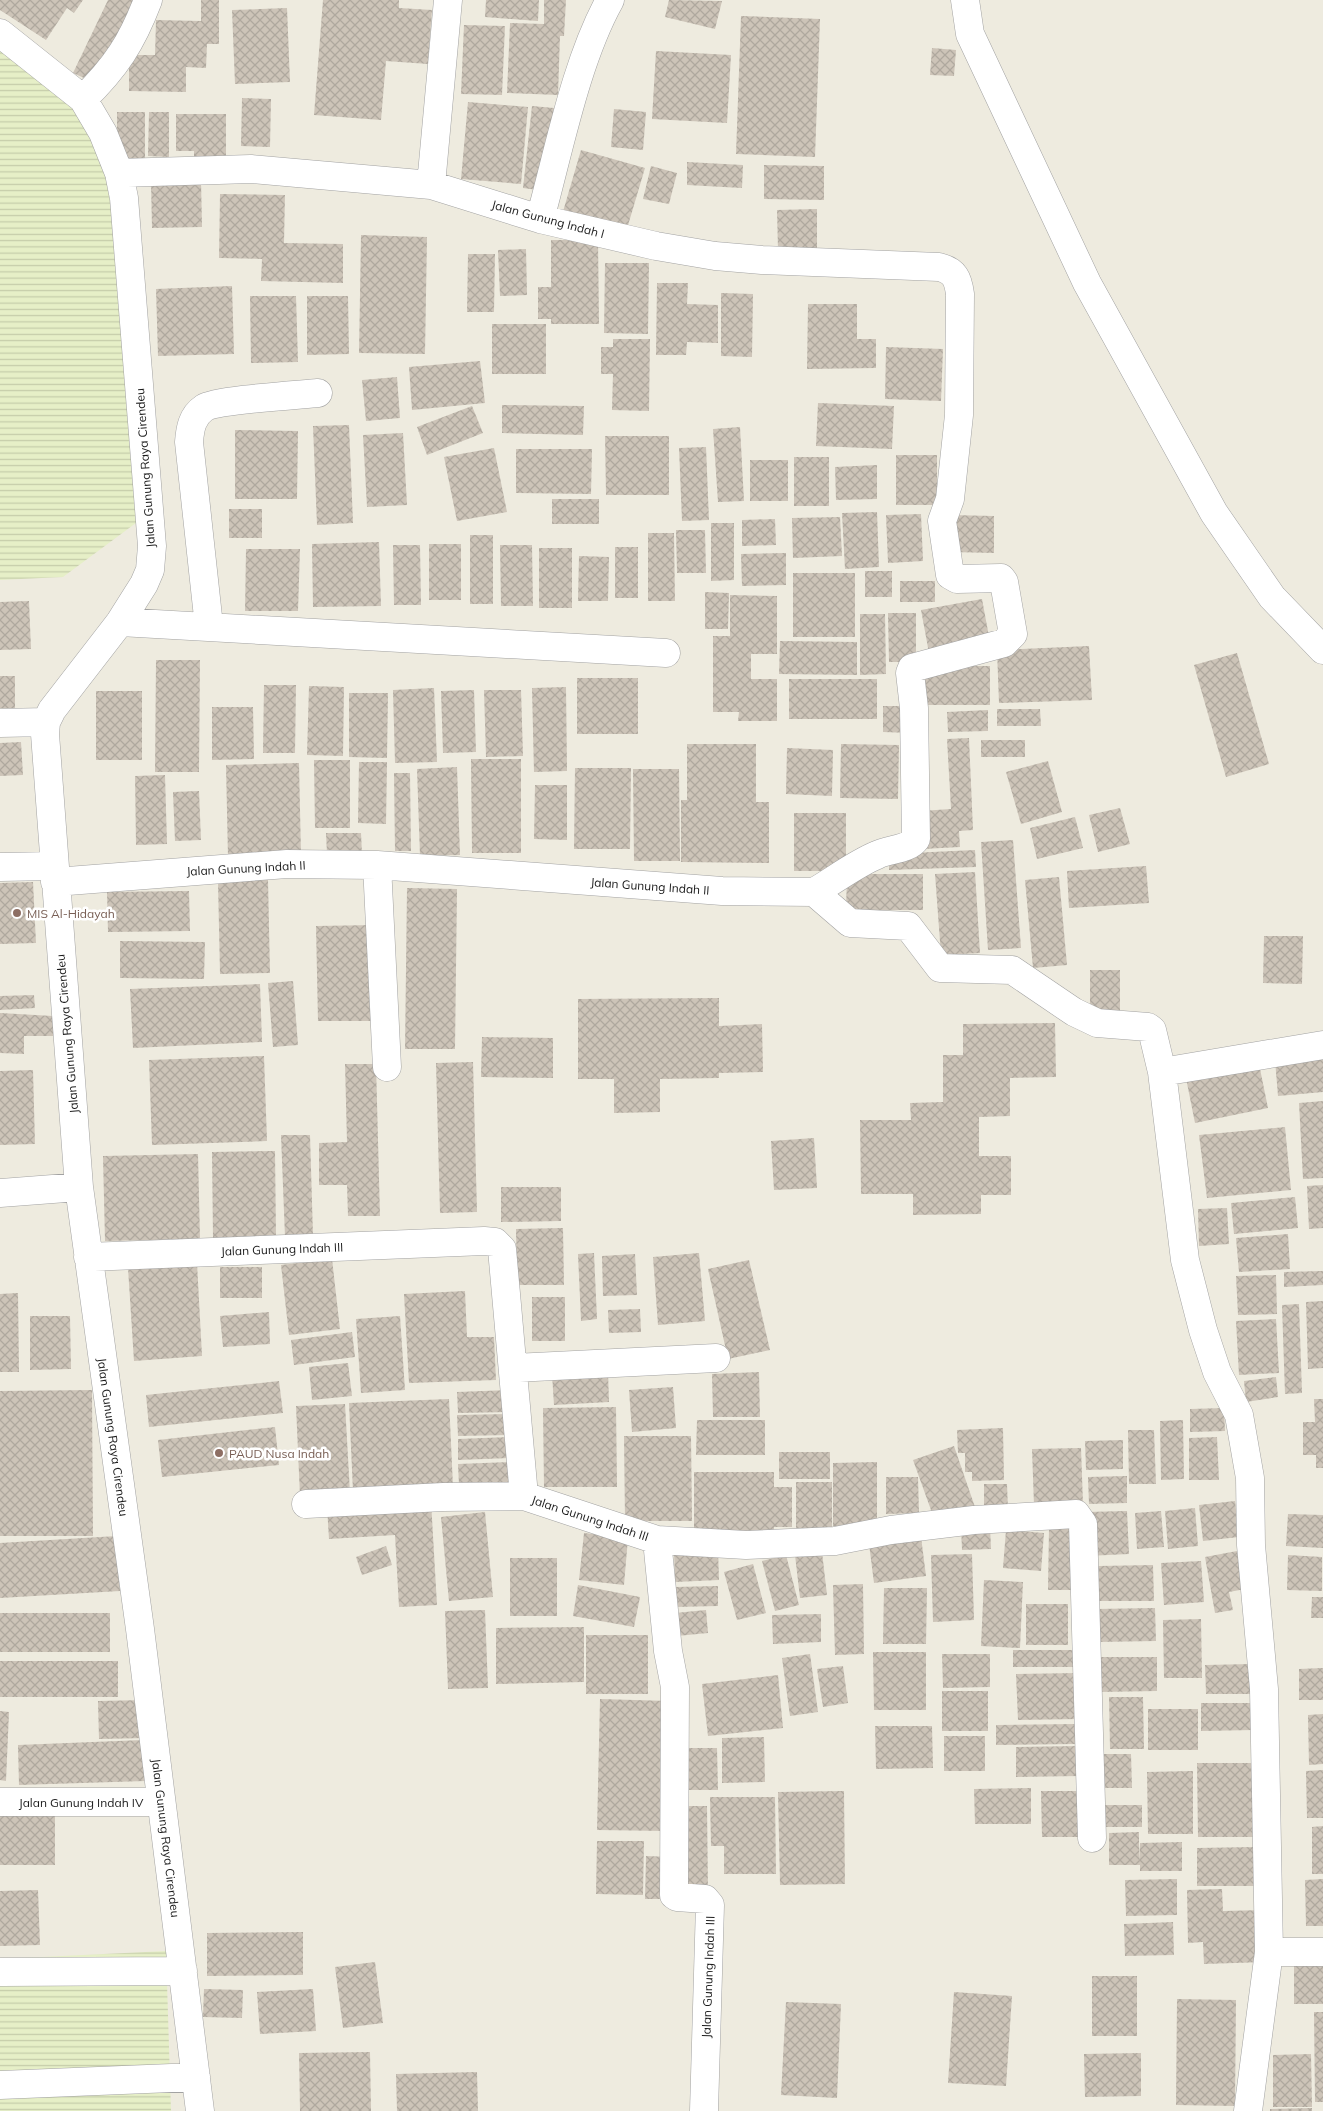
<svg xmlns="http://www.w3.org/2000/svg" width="1323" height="2111" font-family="Mulish,sans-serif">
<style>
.farmland{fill:url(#farmland-rules)}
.building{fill:url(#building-cross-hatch)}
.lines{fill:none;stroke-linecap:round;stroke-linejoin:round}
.minor-casing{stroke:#a2a2a2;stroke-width:29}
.minor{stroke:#fff;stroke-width:28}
.education-dot{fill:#8d6e63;stroke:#fff;stroke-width:2}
.labels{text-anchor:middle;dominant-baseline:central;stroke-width:5;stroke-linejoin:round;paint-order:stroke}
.street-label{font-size:12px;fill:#1b1b1b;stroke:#fff}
.education-label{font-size:12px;fill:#785e54;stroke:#fff;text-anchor:start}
</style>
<defs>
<pattern id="farmland-rules" width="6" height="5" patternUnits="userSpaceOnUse" patternTransform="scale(1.25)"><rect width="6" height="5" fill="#e6efc7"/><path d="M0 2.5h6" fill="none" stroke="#c5ccaa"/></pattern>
<pattern id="building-cross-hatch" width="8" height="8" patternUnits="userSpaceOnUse" patternTransform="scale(1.25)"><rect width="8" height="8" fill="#cdc4b8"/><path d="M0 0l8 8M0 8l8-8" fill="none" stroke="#afa89e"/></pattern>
</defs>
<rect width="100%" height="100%" fill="#eeebdf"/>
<path class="farmland" d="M0 47 61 89 103 156 126 274 140 520 63 577 0 580Z
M166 1951 171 2111H0V1959Z"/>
<path class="building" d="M0 0H83L74 13 67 8 46 40 0 10Z
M108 0H136L95 83 73 73Z
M201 0H219V44H207L206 68 186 67V92L129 91V55H155L156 20 201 21Z
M323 0H399V8L432 10 428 64 386 61 381 120 314 115Z
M486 0H539L538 21 485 17Z
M544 0H566L564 36H560L558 95 507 93 510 23 544 24Z
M669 0 722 1 715 29 665 17Z
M287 8 290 82 235 84 232 10Z
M741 16 820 19 815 157 736 154Z
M464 25 505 26 502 95 461 94Z
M932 48 956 50 954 76 930 75Z
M656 51 731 55 727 123 652 119Z
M242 98 271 99 270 147 241 146Z
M468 102 528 107 521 184 461 179Z
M532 106 554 108 545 191 523 188Z
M614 109 646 112 643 150 611 147Z
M117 112H145V160H117Z
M149 112H169V157L148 156Z
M176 114H226V165H194V151H176Z
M581 150 645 168 626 232 562 215Z
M687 162 743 165 742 188 687 185Z
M764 165 824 166V200L764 199Z
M651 166 677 173 669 204 643 199Z
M201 181 202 227 152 228 151 182Z
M220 194 285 195 284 243 343 244V283L261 281 262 259 219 258Z
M817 209V250H778L777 210Z
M361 235 427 237 425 354 359 353Z
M551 240H598L599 324H551V319H538V287H551Z
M526 249 527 295 500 296 498 250Z
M468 254H495L494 312H467Z
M605 263H649L648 334 604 333Z
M657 283H688L687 304 718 305V343L687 342 686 355H656Z
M232 286 234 354 158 356 156 289Z
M721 293 753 294 752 357 721 356Z
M250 296H296L298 362 251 363Z
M307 296H348L349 354 307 355Z
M808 304H857V339H876V368L807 369Z
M492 324H546V374H492Z
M613 339H650L649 411 612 410 613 374H601V347H613Z
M886 347 943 349 941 401 885 399Z
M480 361 485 403 412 410 409 367Z
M397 377 400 418 366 421 362 380Z
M818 403 894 406 892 449 816 446Z
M502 405 584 406 583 435 502 433Z
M472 406 483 433 427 455 417 427Z
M349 425 353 523 317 525 313 426Z
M740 427 744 501 718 502 713 429Z
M235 430 298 431 297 499H235Z
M403 433 407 505 367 507 363 435Z
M605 436H669V495H606Z
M706 447 709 520 682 521 679 448Z
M494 448 507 512 457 521 444 457Z
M516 449H592L591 494 516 493Z
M896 455H937V505H896Z
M794 457H829V506H794Z
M750 460H788V501H750Z
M877 465V499L836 500 835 467Z
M552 499H599V524H552Z
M229 509H262V538H229Z
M877 512 879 567 845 569 842 513Z
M921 514 923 561 888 563 886 515Z
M952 515 994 516V553L951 552Z
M840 517 842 556 793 558 792 518Z
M775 519 776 545 742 546V520Z
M711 523H734V580L711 581Z
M676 530H705L706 573H677Z
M648 533H674L675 601H648Z
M470 535H493V604H470Z
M379 542 381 606 313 607 312 544Z
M429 544H461V600H429Z
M393 545H420L421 605H394Z
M500 545H532L533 606H501Z
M615 547H638V598H615Z
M539 548H572V608H539Z
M246 549H300L298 611H245Z
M786 553V585L742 586 741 554Z
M579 556 609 557 608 601H578Z
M865 571H892V597H865Z
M793 573H855V637H793Z
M900 581H935V602H900Z
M705 592 729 593 728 629H705Z
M730 595 777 596V654H751V679H777V721H738L739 712H713V636H730Z
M982 599 990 642 929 653 921 610Z
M29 601 31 649 0 650V602Z
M888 613H916V662H889Z
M860 614H885L886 674 860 675Z
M780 641 857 642V675L779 674Z
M1089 646 1092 700 999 703 997 650Z
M1237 653 1269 764 1226 777 1194 665Z
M156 660H200L199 772H155Z
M925 666H990V705H925Z
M0 676H15V708H0Z
M577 678H638V734H577Z
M789 679H877V719H789Z
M264 685H296L295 753H263Z
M309 686 344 687 343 756 307 755Z
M566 687 567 771 534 772 532 688Z
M434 688 437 762 395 763 393 690Z
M474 690 476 752 443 753 441 691Z
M484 690H521L523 756 486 757Z
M96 691H142V760H96Z
M349 693H388L387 758 349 757Z
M883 706H911L910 733 883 732Z
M212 707H253L254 759 212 760Z
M997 709H1040L1041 726H997Z
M988 710V731L948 732 947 712Z
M969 738 973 830 959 831 960 847 923 849 921 811 951 809 947 739Z
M981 740H1025V757H981Z
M21 742 23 775 0 776V743Z
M687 744H756V802H769V863L681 862V800H687Z
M841 744 899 745 898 799 840 798Z
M787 748 833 750 832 796 786 794Z
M471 759H521V853H472Z
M314 760H350V828H315Z
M1048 761 1062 812 1021 824 1006 772Z
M359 762H387L386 824 358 823Z
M299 763 301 855 228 858 226 765Z
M457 767 460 855 420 856 417 769Z
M575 768H631L630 849H574Z
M633 769H679L680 861H634Z
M394 773H410L411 851H395Z
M165 775 167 844 136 845 135 776Z
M535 785H567V840L534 839Z
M199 791 201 840 175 841 173 792Z
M1120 808 1130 844 1098 852 1089 815Z
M794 813H846V871H794Z
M1075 817 1083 848 1037 859 1030 828Z
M326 833H361L362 854H327Z
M1013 840 1021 948 988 950 981 842Z
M975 850 976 867 889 870V854Z
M1146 866 1149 903 1069 908 1067 871Z
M975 872 980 953 941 955 935 874Z
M847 874H923V910H846Z
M1059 877 1067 965 1033 968 1025 880Z
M268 880 270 973 220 974 218 881Z
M33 882 36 943 0 944V883Z
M407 888 457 889 455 1049H405Z
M189 891 190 931 108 932 107 892Z
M374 925V1021H318L316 926Z
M1264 936H1303L1302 984 1263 983Z
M120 941 205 942 204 979 120 978Z
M1090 970H1120V1011H1090Z
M293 981 298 1045 273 1047 268 983Z
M260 984 262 1042 133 1048 130 989Z
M34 995 35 1008 0 1010V996Z
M719 998V1026L762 1024 763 1072 719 1073V1078L660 1079V1112L614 1113V1079H578V999Z
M0 1013 53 1016V1036H24V1054L0 1053Z
M1055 1023 1056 1077 1010 1078V1116L979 1117V1156H1011V1195H981V1214L913 1215V1194H861L860 1120H911L910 1103 943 1102V1055H963V1024Z
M482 1037 553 1038V1078L481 1077Z
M1323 1055V1092L1278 1096 1275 1060Z
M264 1056 267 1141 152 1145 149 1060Z
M473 1062 477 1212 440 1213 436 1063Z
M345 1064H376L380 1216H348L347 1185H319V1143L347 1142Z
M1259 1064 1268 1108 1195 1123 1186 1078Z
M33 1070 35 1144 0 1145V1071Z
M1323 1101V1178L1303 1179 1299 1103Z
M1285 1127 1291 1190 1207 1198 1199 1135Z
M281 1135H310L313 1236 285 1237Z
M814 1138 817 1188 774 1190 771 1141Z
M275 1151 276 1237 213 1238 212 1152Z
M198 1154 200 1239 105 1241 103 1156Z
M1323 1185V1228L1309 1229 1307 1186Z
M501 1187H561V1221L501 1222Z
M1295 1197 1298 1228 1234 1234 1231 1203Z
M1227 1208 1229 1244 1199 1246 1198 1209Z
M563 1228 564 1285H517L516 1229Z
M1288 1234 1290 1269 1239 1272 1236 1238Z
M594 1253 597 1319 581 1321 578 1254Z
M699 1253 705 1321 658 1325 653 1257Z
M635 1254 637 1295 603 1296 602 1256Z
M332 1259 340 1329 289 1335 281 1265Z
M749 1260 770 1350 728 1359 708 1269Z
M197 1263 202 1356 134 1361 128 1268Z
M220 1267H262V1298H220Z
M1323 1271V1285L1284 1287V1272Z
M1276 1275 1277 1314 1238 1315 1236 1276Z
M465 1291 467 1337H494L496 1380 409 1383 404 1294Z
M18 1293 19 1372H0V1294Z
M532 1297H565V1341H532Z
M1323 1301V1368L1308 1369 1306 1302Z
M1299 1304 1302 1393 1285 1394 1282 1305Z
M640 1309 641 1332 609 1333 608 1310Z
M269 1312 270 1344 223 1347 220 1316Z
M30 1316H70L71 1369 30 1370Z
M400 1316 405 1390 361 1393 356 1319Z
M1276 1319 1279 1373 1239 1375 1236 1321Z
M352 1332 355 1357 294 1365 291 1340Z
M348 1363 352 1396 312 1400 309 1367Z
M608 1372 609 1402 554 1405 552 1374Z
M759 1372 760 1417H713L712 1374Z
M1276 1377 1278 1397 1246 1402 1244 1381Z
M279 1381 283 1413 149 1427 146 1395Z
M673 1387 676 1428 632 1432 629 1390Z
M92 1390 93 1536H0V1391Z
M511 1390 512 1412 458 1413 457 1392Z
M449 1399 453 1487 353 1492 349 1403Z
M1314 1399H1323V1468H1316V1455H1303V1422H1315Z
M345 1404 350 1493 300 1496 296 1406Z
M616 1407 617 1487H544L543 1408Z
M1224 1408 1225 1431 1190 1432V1409Z
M511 1414 512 1435 458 1436 457 1415Z
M697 1420H765V1455H696Z
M1183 1420 1184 1479 1161 1480 1160 1421Z
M275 1427 279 1465 162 1477 158 1440Z
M1003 1428 1004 1480 972 1481V1472H965V1453H958L957 1430Z
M1128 1430H1154L1156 1484H1129Z
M624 1436H691L692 1521H625Z
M512 1437 513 1458 458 1460V1439Z
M1217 1437 1219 1480H1189V1438Z
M1123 1440V1469L1086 1470 1085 1441Z
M954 1446 976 1510 936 1524 913 1460Z
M1081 1448 1083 1504 1034 1505 1032 1449Z
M779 1452H830V1479H779Z
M513 1462V1484L459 1485 458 1464Z
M877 1462V1526H833V1463Z
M694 1472H774V1487H792V1527H774V1538H694Z
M1127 1476V1503L1089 1504 1088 1477Z
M886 1477H918L919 1513 886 1514Z
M796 1482H832V1539L796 1540Z
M984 1484H1007L1008 1510 984 1511Z
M431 1501 437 1605 399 1607 395 1535 329 1539 327 1507Z
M1235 1501 1239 1537 1203 1541 1199 1505Z
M1195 1508 1198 1546 1168 1549 1165 1511Z
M1127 1511 1129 1554 1087 1556 1086 1512Z
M1161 1511 1164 1547 1137 1549 1135 1513Z
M485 1512 493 1597 449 1601 441 1517Z
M1288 1514 1323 1515V1548L1286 1546Z
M961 1526H990L991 1549 962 1550Z
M1049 1528H1080V1590H1048Z
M920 1529 926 1576 874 1583 868 1536Z
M1006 1530 1044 1533 1041 1571 1003 1568Z
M584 1533 628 1538 624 1585 579 1580Z
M117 1536 120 1591 0 1598V1543Z
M386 1546 392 1565 362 1575 356 1557Z
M718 1549 719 1580 675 1582 674 1550Z
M1237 1551 1245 1589 1229 1592 1233 1610 1215 1613 1205 1557Z
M822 1552 827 1595 800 1598 795 1555Z
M972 1554 974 1620 933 1622 931 1555Z
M786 1555 799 1605 775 1611 762 1561Z
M1288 1555 1322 1557V1591L1287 1590Z
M510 1558H557V1616H510Z
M1201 1561 1204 1602 1164 1605 1161 1563Z
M753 1564 766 1613 737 1620 724 1572Z
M1153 1565 1154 1601H1098V1566Z
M984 1580 1023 1582 1020 1648 981 1646Z
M863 1584 864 1654 835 1655 833 1585Z
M578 1585 640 1597 634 1627 573 1616Z
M718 1586V1606L675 1607V1587Z
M884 1588H927L926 1644H883Z
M1312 1597H1323V1618H1311Z
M1026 1604H1068V1645H1026Z
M1155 1608 1156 1641 1097 1642 1096 1609Z
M485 1610 488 1688 448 1689 445 1611Z
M706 1610 708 1633 677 1636 675 1613Z
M0 1613H110V1652H0Z
M821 1614V1642L773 1644 772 1615Z
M1201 1619 1202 1678H1164L1163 1620Z
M584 1627V1682L496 1684V1628Z
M586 1635H648V1694H586Z
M1013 1650H1080V1667H1013Z
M873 1652H926V1710H874Z
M810 1654 818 1712 790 1716 782 1658Z
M942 1654H990V1687L943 1688Z
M1099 1657H1157V1691L1099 1692Z
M0 1661H118V1697H0Z
M1252 1664 1253 1694H1206L1205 1665Z
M843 1666 848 1703 823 1707 817 1669Z
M1323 1668V1700H1299V1669Z
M1079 1673 1080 1719 1018 1720 1016 1674Z
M778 1675 783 1728 708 1736 702 1684Z
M942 1691H988V1731H942Z
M1109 1697H1143L1144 1749H1110Z
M600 1699 669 1701 666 1831 597 1830Z
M146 1700 147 1738 99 1739 98 1701Z
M1201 1703H1254V1730L1201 1731Z
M1148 1709H1198V1750H1148Z
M0 1711 9 1712 6 1781 0 1780Z
M1323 1714V1764L1309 1765 1308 1715Z
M1075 1724V1744L996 1745V1725Z
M875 1726H932L933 1768 876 1769Z
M944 1736H985V1771H944Z
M764 1737 765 1782 722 1783V1738Z
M143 1740 145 1781 19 1785 18 1745Z
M1080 1746V1776L1016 1777V1747Z
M679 1748H717L718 1790H680Z
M1099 1754H1131L1132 1788H1099Z
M1197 1763H1253V1837H1198Z
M1323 1770V1818H1307L1306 1771Z
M1193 1771V1834H1148L1147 1772Z
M1031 1788V1824H975L974 1789Z
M844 1791 845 1884 780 1885 778 1792Z
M1041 1791H1081V1837H1042Z
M710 1797H775L776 1874H724V1846H711Z
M1103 1805H1142V1827H1104Z
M679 1806H707L708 1893H680Z
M0 1810H55V1865H0Z
M1323 1826V1874H1312V1827Z
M1139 1832V1862L1140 1843 1182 1842V1871H1140V1865H1109V1833Z
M597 1841H644L643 1895 596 1894Z
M1254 1847V1886H1197V1848Z
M646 1856 671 1857 669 1899H645Z
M1177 1879V1915L1126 1916 1125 1880Z
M1323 1879V1926H1306L1305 1880Z
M1222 1889 1223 1911 1265 1910 1266 1962 1204 1964 1203 1942 1188 1943 1187 1890Z
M38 1890 40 1945 0 1946V1891Z
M1173 1922 1174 1955 1125 1956 1124 1924Z
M303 1932V1975L207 1976V1933Z
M1323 1960V2004H1294V1961Z
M375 1962 383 2023 343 2028 335 1967Z
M1092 1976H1137V2036H1092Z
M204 1989 243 1990 242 2018 203 2017Z
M313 1989 316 2031 260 2034 257 1992Z
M954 1992 1012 1996 1006 2086 948 2083Z
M1177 1999 1236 2000 1235 2106 1176 2105Z
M786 2002 841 2004 837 2098 781 2095Z
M1314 2012H1323V2102H1315Z
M370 2052 371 2111H300L299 2053Z
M1141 2053V2096L1085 2097 1084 2054Z
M1311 2054 1312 2107H1273V2055Z
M477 2072 478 2111H397L396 2074Z
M1312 2108V2111H1270V2109Z"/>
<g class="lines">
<defs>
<path id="minor" d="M965 0 970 34 1087 283 1214 513 1272 597 1323 650
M0 33 83 99 103 133 119 173 124 198 152 546 150 570 144 584 120 622 52 710 46 722 45 734 79 1187 140 1629 200 2111
M83 99C116 67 132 42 148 0
M119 173 251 169 431 185 540 219 656 246 715 256 762 260 939 267C955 271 958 279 960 294L959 415 950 499 942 521 950 575 957 579 1001 578 1004 582 1013 634 1004 643 912 668 910 673 914 708 916 839C908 850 889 849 877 855 855 864 835 880 814 892
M431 185 448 0
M540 219C559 150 576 61 610 0
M120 622 666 653
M209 626 189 442C190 429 192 416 204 408 216 400 298 395 318 393
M0 723 46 722
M377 865 387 1067
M0 867 53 866
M55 882 287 864 377 865 722 891 814 892 850 923 908 926 940 968 1012 970 1074 1012 1097 1023 1148 1027 1152 1030 1162 1072
M0 1193 79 1187
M88 1257 484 1241 495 1242 502 1249 524 1496 657 1540 668 1651 675 1687 674 1895 677 1897 705 1899 710 1905 704 2111
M514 1368 716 1358
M306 1504 443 1497 524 1496
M657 1540 746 1545 835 1541 891 1530 974 1520 1076 1514 1083 1524 1092 1838
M0 1802H161
M1269 1952H1323
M0 1972 183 1971
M0 2085 196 2077
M1248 2111 1269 1952 1264 1689 1251 1545 1250 1478 1239 1415 1217 1372 1203 1330 1185 1260 1162 1072 1323 1045"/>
</defs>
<use href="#minor" class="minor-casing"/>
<use href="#minor" class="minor"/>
</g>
<g class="education-dot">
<circle cx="17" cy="913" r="5"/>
<circle cx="219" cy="1453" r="5"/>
</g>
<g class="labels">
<g class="street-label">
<text transform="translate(548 219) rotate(15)">Jalan Gunung Indah I</text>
<text transform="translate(145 468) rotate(-94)">Jalan Gunung Raya Cirendeu</text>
<text transform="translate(246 868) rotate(-3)">Jalan Gunung Indah II</text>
<text transform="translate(650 886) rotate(4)">Jalan Gunung Indah II</text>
<text transform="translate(67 1034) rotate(-95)">Jalan Gunung Raya Cirendeu</text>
<text transform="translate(282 1249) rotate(-2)">Jalan Gunung Indah III</text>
<text transform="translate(113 1437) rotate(82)">Jalan Gunung Raya Cirendeu</text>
<text transform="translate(590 1518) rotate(18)">Jalan Gunung Indah III</text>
<text x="81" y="1802">Jalan Gunung Indah IV</text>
<text transform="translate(166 1838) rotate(83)">Jalan Gunung Raya Cirendeu</text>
<text transform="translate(708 1977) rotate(-88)">Jalan Gunung Indah III</text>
</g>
<g class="education-label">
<text x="27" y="913">MIS Al-Hidayah</text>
<text x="229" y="1453">PAUD Nusa Indah</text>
</g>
</g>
</svg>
